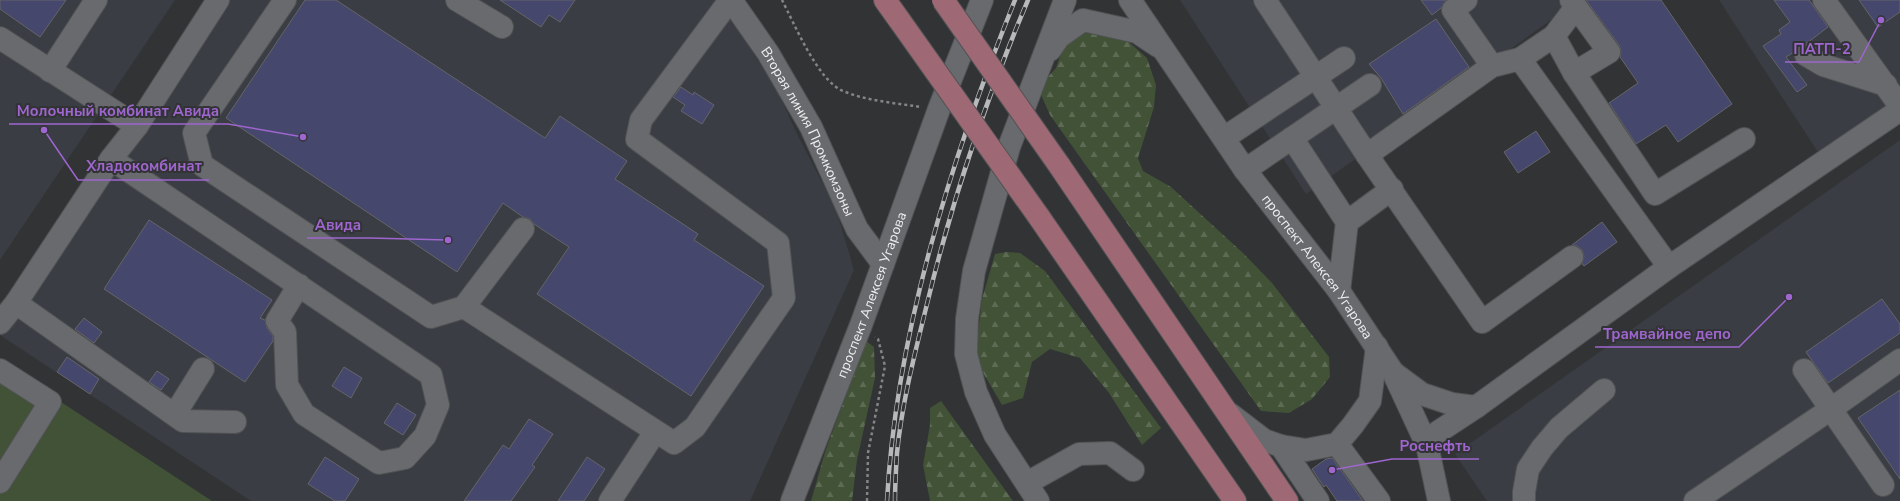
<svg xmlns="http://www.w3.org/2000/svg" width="1900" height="501" font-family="'Nunito Sans',sans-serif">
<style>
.built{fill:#3a3d44}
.grass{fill:#415237}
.forest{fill:url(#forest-firs)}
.building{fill:#45476c;stroke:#656568}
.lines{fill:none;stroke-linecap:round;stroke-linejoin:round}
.minor-casing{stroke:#515254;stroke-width:24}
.major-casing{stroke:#515254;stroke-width:24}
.path{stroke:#848586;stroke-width:2.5;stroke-dasharray:3 3;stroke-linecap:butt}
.minor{stroke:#696a6d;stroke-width:22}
.major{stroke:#9e6975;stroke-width:22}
.rail-casing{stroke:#b8b9ba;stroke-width:4.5}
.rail{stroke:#323335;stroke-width:3;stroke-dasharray:9;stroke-linecap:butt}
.major-bridge-casing{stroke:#515254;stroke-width:24;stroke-linecap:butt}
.major-bridge{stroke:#9e6975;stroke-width:22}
.labels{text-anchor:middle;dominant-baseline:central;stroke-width:4;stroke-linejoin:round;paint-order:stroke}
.street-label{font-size:14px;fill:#eeeff0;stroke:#323335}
.leader{fill:none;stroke:#9e66ce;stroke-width:1.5}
.callout-dot{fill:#9e66ce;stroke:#323335;stroke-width:1.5}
.callout-label{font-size:15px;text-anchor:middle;font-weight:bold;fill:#9e66ce;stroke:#323335;stroke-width:4;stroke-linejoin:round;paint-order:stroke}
</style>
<defs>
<pattern id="forest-firs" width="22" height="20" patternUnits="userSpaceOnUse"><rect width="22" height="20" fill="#415237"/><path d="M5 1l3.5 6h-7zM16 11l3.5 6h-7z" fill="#5d6b54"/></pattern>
</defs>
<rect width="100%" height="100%" fill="#323335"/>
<path class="built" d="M0 0H175L0 260Z
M204 0H720L778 92 797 134 836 209 854 270 750 501H251L0 335V318Z
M1180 0H1566L1571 6 1306 194Z
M1719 0H1900V119L1829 169Z
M1900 140V501H1487L1455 454Z"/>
<path class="grass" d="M0 362 212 501H0Z"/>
<path class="forest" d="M1086 26 1122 36 1147 58 1156 85 1154 107 1138 158 1143 171 1171 187 1243 253 1272 283 1329 357 1330 377 1312 399 1289 413 1261 411 1050 115 1038 88 1056 68 1063 48Z
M1006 252 1020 253 1045 271 1161 428 1142 445 1109 393 1080 358 1050 349 1032 362 1023 398 1002 405 975 359 982 299 995 254Z
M866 341 874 347 875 378 857 460 852 501H811L825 452Z
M941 401 1013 501H930L923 465 930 425V408Z"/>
<path class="building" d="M0 0H66L40 37 0 9Z
M305 0H336L545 138 560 116 627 161 615 179 698 234 694 240 764 286 691 396 537 294 569 247 534 224 530 219 523 217 503 203 457 272 226 118Z
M500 0H575L560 22 549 15 541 27Z
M1421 0H1446L1441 8 1432 15Z
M1586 0H1661L1732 104 1678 142 1666 125 1636 144 1609 103 1638 83 1620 57 1621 51 1619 45Z
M1774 0H1809L1828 27 1807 43 1800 44 1794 52 1786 57 1807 85 1797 92 1763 46 1781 34 1779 30 1790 22Z
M1859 0H1900V12L1878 27Z
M1436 19 1469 67 1403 114 1381 78 1369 64Z
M681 87 693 95 694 92 714 105 702 124 681 111 685 105 673 97Z
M1536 131 1550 152 1518 173 1504 152Z
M149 220 272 300 260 318 265 320 267 328 273 336V341L245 382 104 289Z
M1602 222 1617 242 1584 266 1582 264 1584 256 1582 250 1577 246 1572 245Z
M1882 299 1900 324V333L1828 383 1806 352Z
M84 318 102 332 94 343 75 329Z
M67 357 99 379 90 394 57 372Z
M344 367 362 378 351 398 332 386Z
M157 371 169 379 161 390 149 382Z
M1900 390V479L1858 418Z
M397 403 416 415 403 435 384 423Z
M529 419 553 434 532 465 535 467 511 501H464L503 445 509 449Z
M325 457 359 479 345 501H335L308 484Z
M587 457 605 469 584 501H558Z
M1332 458 1346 477 1363 501H1337L1326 485 1324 487 1312 469 1326 459Z"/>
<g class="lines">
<defs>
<g id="minor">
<path d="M285 0 194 133 202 165 431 317 464 307 674 443 695 427 784 298 778 243 637 139 641 120 730 0"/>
<path d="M457 0 502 27"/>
<path id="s1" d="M731 0 768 53 811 127 857 229 883 264"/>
<path id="s2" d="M1130 0 1245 170 1339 291 1394 374 1427 445 1439 501"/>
<path d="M1265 0 1367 155 1482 322 1572 257"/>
<path d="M1466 0 1453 10 1492 66"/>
<path d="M1571 0 1609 52 1574 73"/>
<path d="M1824 0 1900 106"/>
<path d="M1554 36 1574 73 1655 194 1744 139"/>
<path d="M0 38 137 126"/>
<path d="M1050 50 1059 37 1083 20 1137 32 1158 46"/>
<path d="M1806 55 1823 65 1886 85"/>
<path d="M1520 59 1669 267"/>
<path d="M50 71 96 0"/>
<path d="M1224 138 1344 58"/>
<path d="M1292 138 1347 222 1339 291"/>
<path d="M1367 155 1492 66 1520 59 1554 36 1576 7"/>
<path d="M111 159 431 375 438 405 425 436 405 458 379 463 304 414 287 385 285 332 277 321 299 285"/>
<path d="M1245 170 1370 85"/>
<path d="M1347 222 1392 189"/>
<path d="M16 303 183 421 235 422"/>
<path d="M464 307 523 229"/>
<path d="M0 323 16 303 111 159 137 126 218 0"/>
<path d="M0 370 50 402 0 482"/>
<path d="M1804 370 1883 485"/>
<path d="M1395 374 1422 394 1452 404 1476 407"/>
<path d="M175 414 203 369"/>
<path d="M1230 414 1264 440 1281 446 1306 450 1337 444 1353 425 1370 401 1377 347"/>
<path d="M1337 444 1379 501"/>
<path d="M1427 445 1438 432 1476 407 1669 267 1900 110"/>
<path d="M1281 446 1318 501"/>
<path d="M1027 483 1079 454 1110 453 1133 470"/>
<path d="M610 501 655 432"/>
<path id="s3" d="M792 501 861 325 939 109 982 0"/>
<path d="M1038 501 995 435 976 392 966 354 967 319 974 271 1009 147 1065 0"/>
<path d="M1524 501V492L1528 469 1542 448 1559 428 1604 390"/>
<path d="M1695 501 1831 409 1900 360"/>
</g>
<path id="major" d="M885 0 900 21
M1059 165 1287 501
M1039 217 1235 501"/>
</defs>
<use href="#minor" class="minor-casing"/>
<use href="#major" class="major-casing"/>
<path class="path" d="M782 0C794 23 818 81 843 91 867 101 895 103 921 107
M867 501 868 453 885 366 878 339 875 337"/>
<use href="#minor" class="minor"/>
<use href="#major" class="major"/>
<defs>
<path id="rail" d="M887 501C896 332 952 157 1015 0
M895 501C895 485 896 469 897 453 902 402 915 353 927 304 952 200 986 99 1028 0"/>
</defs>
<use href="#rail" class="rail-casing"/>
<use href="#rail" class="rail"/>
<defs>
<path id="major-bridge" d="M943 0 1059 165
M900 21 1039 217"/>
</defs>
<use href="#major-bridge" class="major-bridge-casing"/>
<use href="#major-bridge" class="major-bridge"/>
</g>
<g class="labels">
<g class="street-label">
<text stroke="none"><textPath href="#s1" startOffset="153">Вторая линия Промкомзоны</textPath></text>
<text stroke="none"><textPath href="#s2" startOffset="326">проспект Алексея Угарова</textPath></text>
<text stroke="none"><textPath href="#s3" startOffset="221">проспект Алексея Угарова</textPath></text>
</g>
</g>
<path class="leader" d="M1881 20L1859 62H1785M303 137L228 124H9M44 130L78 180H209M448 240L370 238H307M1789 297L1739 347H1595M1332 470L1392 459H1479"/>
<g class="callout-dot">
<circle cx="1881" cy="20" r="4"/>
<circle cx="303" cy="137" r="4"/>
<circle cx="44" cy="130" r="4"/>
<circle cx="448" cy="240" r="4"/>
<circle cx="1789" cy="297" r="4"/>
<circle cx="1332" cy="470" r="4"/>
</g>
<g class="callout-label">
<text x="1822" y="54">ПАТП-2</text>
<text x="118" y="116">Молочный комбинат Авида</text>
<text x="144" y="171">Хладокомбинат</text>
<text x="338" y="230">Авида</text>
<text x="1667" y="339">Трамвайное депо</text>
<text x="1435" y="451">Роснефть</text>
</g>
</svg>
